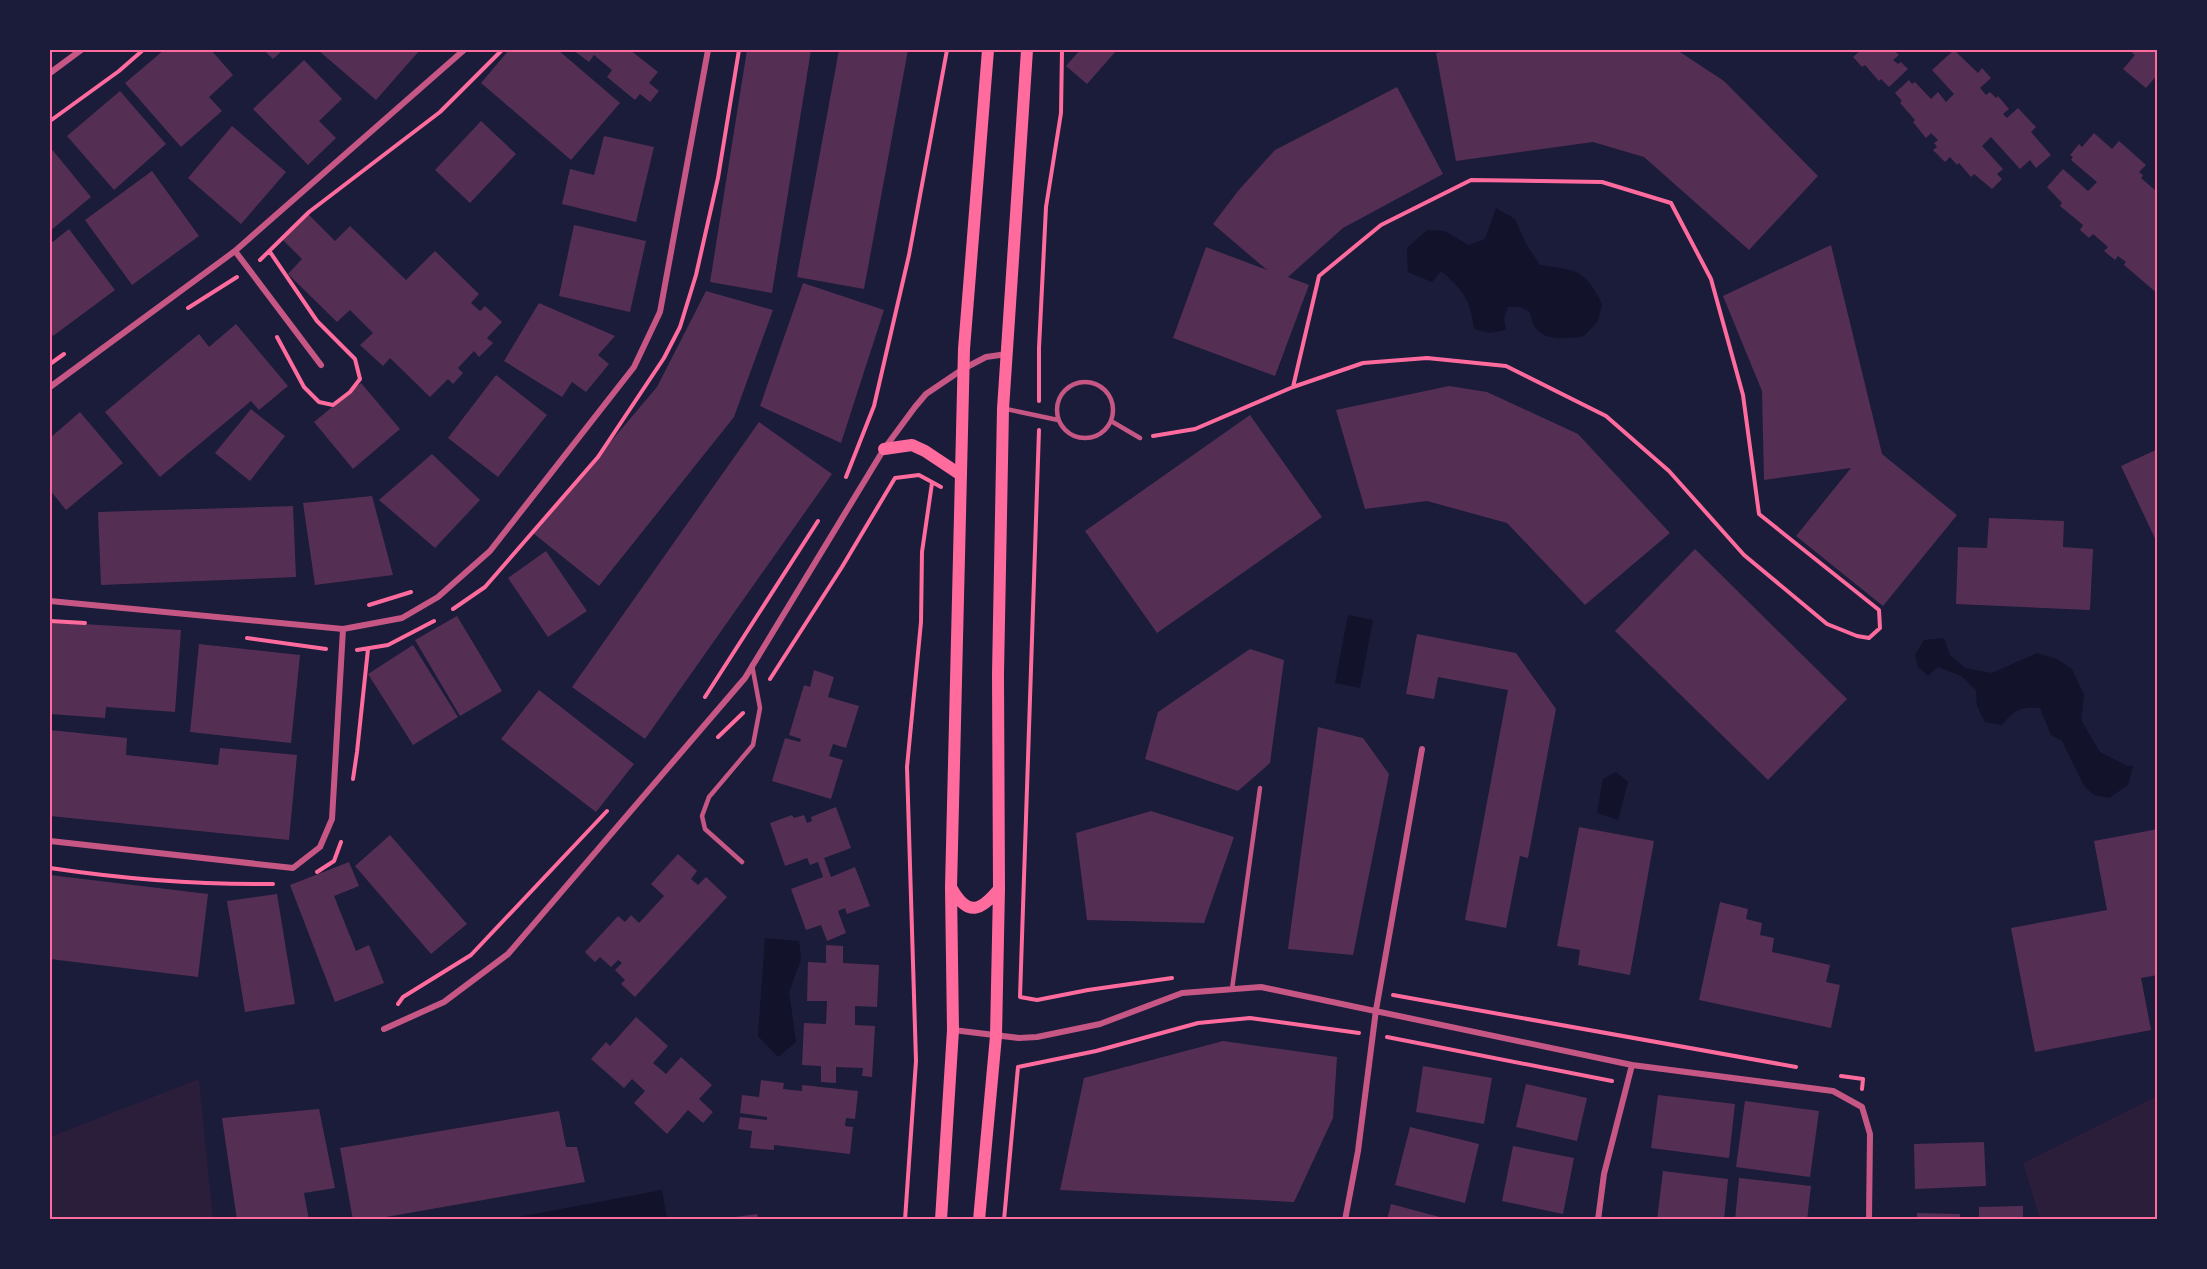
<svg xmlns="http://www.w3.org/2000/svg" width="2207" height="1269" font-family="Spectral,serif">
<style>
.green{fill:#2a1e3b}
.water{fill:#12122b}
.building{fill:#542f53}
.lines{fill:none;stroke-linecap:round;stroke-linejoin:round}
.path{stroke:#ff6b9d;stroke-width:4}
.service{stroke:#c65784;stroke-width:4.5}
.minor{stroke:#c65784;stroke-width:6}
.secondary{stroke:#ff6b9d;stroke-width:12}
.neatline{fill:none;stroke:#ff6b9d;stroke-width:2}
</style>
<rect width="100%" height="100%" fill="#1b1b3a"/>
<path class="green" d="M199 1079 213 1219H50V1137Z
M2157 1096V1219H2040L2023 1163Z"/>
<path class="water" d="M1496 208 1515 219 1526 244 1540 265C1578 271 1584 268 1602 304L1598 321 1584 336C1569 338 1545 343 1534 326 1532 323 1531 316 1530 312L1520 307H1508L1504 318 1506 330 1490 333 1474 329C1471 301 1463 289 1441 271L1432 282 1408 272 1407 248 1427 230 1444 231 1469 245 1485 239Z
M1348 615 1373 620 1360 688 1335 683Z
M1944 638 1950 655 1965 668 1992 673 2037 653 2057 659 2072 669 2084 695 2081 720 2100 752 2127 766H2133L2128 785 2109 798 2094 795 2084 786 2062 741 2051 735 2040 708C2021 706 2014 710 2002 725L1985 722 1977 706 1976 690 1961 676 1938 667 1928 676 1918 667 1915 655 1924 640Z
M1616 772 1628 782 1618 820 1597 813 1603 779Z
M765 938 799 941 801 960 789 992 796 1042 778 1057 758 1036Z
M662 1190 667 1219H508Z"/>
<path class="building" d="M164 50H211L233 75 209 97 222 111 181 147 125 83Z
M264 50H283L273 59Z
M318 50H420L376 100Z
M509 50H558L620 103 571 160 481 83Z
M573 50H630L658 72 649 83 659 91 650 102 640 94 635 100 607 77 612 70 594 55 589 62Z
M747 50H811L772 293 710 282Z
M839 50H908L864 289 797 277Z
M1080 50H1117L1087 84 1066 66Z
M1451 50H1677L1724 81 1818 176 1749 250 1644 157 1593 142 1456 161 1436 53Z
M1861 50H1894L1899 55 1893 60 1898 64 1901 62 1908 69 1889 87 1881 79 1879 81 1865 65 1862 67 1853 57Z
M1954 50 1978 73 1982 68 1991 78 1980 88 1986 95 1990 92 1996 98 1998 96 2009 109 2003 114 2007 118 2018 108 2036 127 2031 132 2051 155 2036 168 2030 160 2020 169 1991 137 1982 146 2003 169 1997 174 2002 179 1992 189 1974 174 1971 177 1959 163 1957 165 1950 157 1945 162 1933 150 1937 147 1934 143 1938 140 1931 133 1926 138 1913 122 1915 120 1900 103 1902 101 1895 93 1909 80 1912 84 1915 82 1931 99 1938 92 1946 102 1954 94 1932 70Z
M2134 50H2158V74L2146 88 2123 69 2135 55 2132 53Z
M304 60 342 99 319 121 336 138 308 165 253 109Z
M1397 87 1443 174 1343 228 1288 277 1309 285 1275 376 1173 338 1206 247 1267 270 1213 224 1238 191 1275 150Z
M120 91 166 144 114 190 67 136Z
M481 121 516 154 470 203 435 170Z
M232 126 286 172 241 224 188 178Z
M2094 133 2112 149 2119 141 2146 165 2139 172 2143 175 2141 178 2155 190 2158 187V294L2124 265 2126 262 2118 256 2115 260 2104 251 2108 247 2093 234 2089 238 2080 230 2083 225 2060 206 2062 203 2047 187 2063 169 2088 191 2097 182 2071 160 2073 157 2070 155 2079 144 2082 147Z
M604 136 654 147 636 222 562 204 570 169 594 175Z
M50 147 91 197 50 231Z
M152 171 199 236 132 285 85 220Z
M308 214 335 241 350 226 406 280 435 251 479 294 471 303 480 311 485 306 502 322 487 338 493 343 479 357 474 351 458 368 463 373 453 384 448 379 430 397 390 358 383 366 360 345 373 333 350 310 337 322 288 274 302 259 283 240Z
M574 225 646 241 630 312 559 296Z
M69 229 115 290 53 336 50 331V244Z
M1831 245 1882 454 1957 515 1883 606 1796 536 1851 468 1764 480 1762 391 1723 296Z
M803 283 884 310 841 443 760 406Z
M706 291 773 310 734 417 599 586 533 533 657 387Z
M539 303 615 336 598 355 609 364 586 392 572 382 562 397 504 361Z
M236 324 288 386 259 410 251 401 160 477 105 412 199 334 209 347Z
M496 375 547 415 498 477 448 438Z
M361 383 400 429 353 469 314 422Z
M1449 386 1487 392 1578 434 1670 533 1585 605 1507 523 1427 501 1365 509 1336 410Z
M251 409 285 436 250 481 215 453Z
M80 412 123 463 66 510 50 490V438Z
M1250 415 1322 517 1157 633 1085 531Z
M759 422 832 474 645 739 572 687Z
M2158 449V545L2121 466Z
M432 454 480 500 435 548 379 500Z
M372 496 393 575 315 585 303 503Z
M293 506 296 577 101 585 98 512Z
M1989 518 2064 521 2063 547 2093 549 2090 610 1956 604 1958 547 1987 548Z
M1695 549 1847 699 1768 780 1615 631Z
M546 551 587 611 548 637 508 578Z
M457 616 502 691 460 716 415 640Z
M50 622 181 630 175 712 106 707 105 718 50 714Z
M1417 634 1516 653 1556 709 1528 858 1520 856 1506 928 1465 920 1508 690 1438 677 1434 699 1406 694Z
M199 644 300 655 291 743 190 732Z
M413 645 458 717 413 745 368 674Z
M1250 649 1284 660 1270 763 1238 791 1145 759 1158 712Z
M814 670 834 677 828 697 859 706 846 748 833 744 829 756 843 760 831 799 772 781 785 738 800 742 801 739 789 735 804 685 810 687Z
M539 690 634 764 596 812 501 739Z
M1318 727 1363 738 1389 774 1353 955 1288 949Z
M50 730 127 738 126 755 218 765 220 748 297 755 289 840 50 816Z
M836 807 851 848 824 858 831 877 855 867 870 906 847 914 845 908 838 911 846 933 827 941 821 925 806 930 791 889 823 877 818 862 810 865 807 858 785 866 770 823 792 815 794 818 804 815 807 823 812 821 811 817Z
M1151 811 1234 837 1204 923 1087 920 1076 833Z
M1579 827 1654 841 1630 975 1578 965 1580 950 1557 946Z
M2158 829V975L2141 978 2151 1030 2035 1052 2011 928 2107 910 2094 841Z
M390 835 467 924 431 954 355 866Z
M678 854 697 871 691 879 698 885 706 877 727 897 635 997 621 984 625 980 615 970 622 963 618 960 611 967 600 957 595 962 585 952 618 916 625 922 631 915 639 923 664 896 651 884Z
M349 862 359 886 334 896 356 951 369 945 384 983 335 1002 290 885Z
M50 875 208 894 198 977 50 959Z
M277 894 295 1004 245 1012 227 901Z
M1720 902 1748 909 1746 919 1762 923 1760 935 1774 938 1772 952 1830 965 1826 982 1840 985 1831 1028 1699 1000Z
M826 945 843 946V963L879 965 877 1007 855 1006V1025L875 1026 872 1077 862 1076 863 1068 836 1067V1083L821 1082V1066L802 1065 804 1023 826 1024 827 1001H807L808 962 826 963Z
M636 1017 668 1046 653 1063 666 1074 681 1057 712 1085 699 1099 713 1112 703 1123 688 1110 667 1134 634 1103 645 1091 632 1079 624 1088 591 1059 606 1042 610 1046Z
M1223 1041 1337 1057 1333 1118 1294 1202 1060 1190 1084 1078Z
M1423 1066 1492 1078 1484 1124 1416 1112Z
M761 1080 784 1083 783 1089 802 1091V1085L858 1091 855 1119 846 1118 845 1126 853 1127 850 1154 774 1145V1150L750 1148 752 1131 738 1129 740 1117 767 1120V1117L740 1113 742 1095 759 1097Z
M1526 1084 1587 1098 1577 1141 1516 1127Z
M1658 1095 1735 1104 1729 1158 1651 1148Z
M1745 1101 1819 1111 1810 1177 1736 1167Z
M319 1109 335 1188 304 1193 309 1220H237L222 1118Z
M559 1111 566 1147H577L585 1182 369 1220H353L340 1148Z
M1410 1127 1479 1144 1465 1203 1395 1185Z
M1984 1142 1986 1186 1915 1189 1914 1144Z
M1513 1146 1574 1158 1563 1214 1502 1201Z
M1663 1171 1728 1179 1724 1220H1657Z
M1739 1178 1811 1186 1807 1220H1735Z
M1391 1204 1447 1219V1220H1387Z
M2023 1206V1220H1979V1207Z
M1917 1213 1960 1214V1220H1917Z
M757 1214 759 1220H729V1218Z"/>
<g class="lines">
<path class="path" d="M50 121 119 71 143 50
M270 252 317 321 355 359 360 379 350 392 333 405 319 402 304 387 277 337
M260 260 309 212 440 112 502 50
M188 308 237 277
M50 364 64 354
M1039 401V348L1046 207 1061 113 1062 50
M1039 430 1020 997 1037 1000 1088 990 1172 978
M1153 436 1195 429 1293 387 1363 363 1427 358 1506 366 1606 416 1669 471 1744 555 1827 624 1857 636 1869 638 1880 628 1879 610 1759 514 1743 395 1711 279 1671 203 1602 182 1471 180 1381 225 1319 276 1293 387
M846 477 874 406 909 255 947 50
M369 605 411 592
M453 609 485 587 598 457 664 358 680 327 696 275 718 178 739 50
M50 621 85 623
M247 638 326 649
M357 650 388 645 434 621
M770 679 842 567 895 478 919 475 941 487
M705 697 818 521
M718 737 743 713
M353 779 357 752 368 649
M50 868C124 879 198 885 273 884
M317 872 334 861 341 842
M1393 995 1796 1067
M398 1004 403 997 471 955 607 811
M1387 1037 1612 1081
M1841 1076 1863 1079 1862 1089
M905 1220 916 1061 907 767 921 622 922 552 932 483
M1004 1220 1018 1067 1096 1051 1198 1023 1250 1018 1359 1033"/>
<path class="service" d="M1057 410a28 28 0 1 1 56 0a28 28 0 1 1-56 0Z
M1006 409 1058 420
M1111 421 1140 438
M742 862 705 829 702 816 709 797 753 745 760 708 752 665
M1232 989 1260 788"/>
<path class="minor" d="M50 73 81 50
M235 251 321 365
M50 387 235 251 464 50
M50 601 343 629 402 618 438 597 490 551 634 367 660 312 708 50
M50 841 293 868 320 847 332 819 343 629
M384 1029 444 1002 508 954 745 678 884 449 915 407 926 394 963 369 986 357 1007 354
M953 1030 1019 1038 1037 1037 1100 1024 1182 993 1261 987 1632 1065 1833 1091 1862 1107 1870 1134 1869 1220
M1345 1220 1358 1151 1376 1010 1422 749
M1598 1220 1604 1174 1632 1065"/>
<path class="secondary" d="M884 449 912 445 925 451 961 475
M952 889C968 917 981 911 999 889
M941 1220 953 1030 951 888 964 349 988 50
M979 1220 996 1036 999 889 998 674 1003 409 1027 50"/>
</g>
<rect width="2207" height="1269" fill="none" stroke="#1b1b3a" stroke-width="102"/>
<rect x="51" y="51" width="2105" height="1167" class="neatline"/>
</svg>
